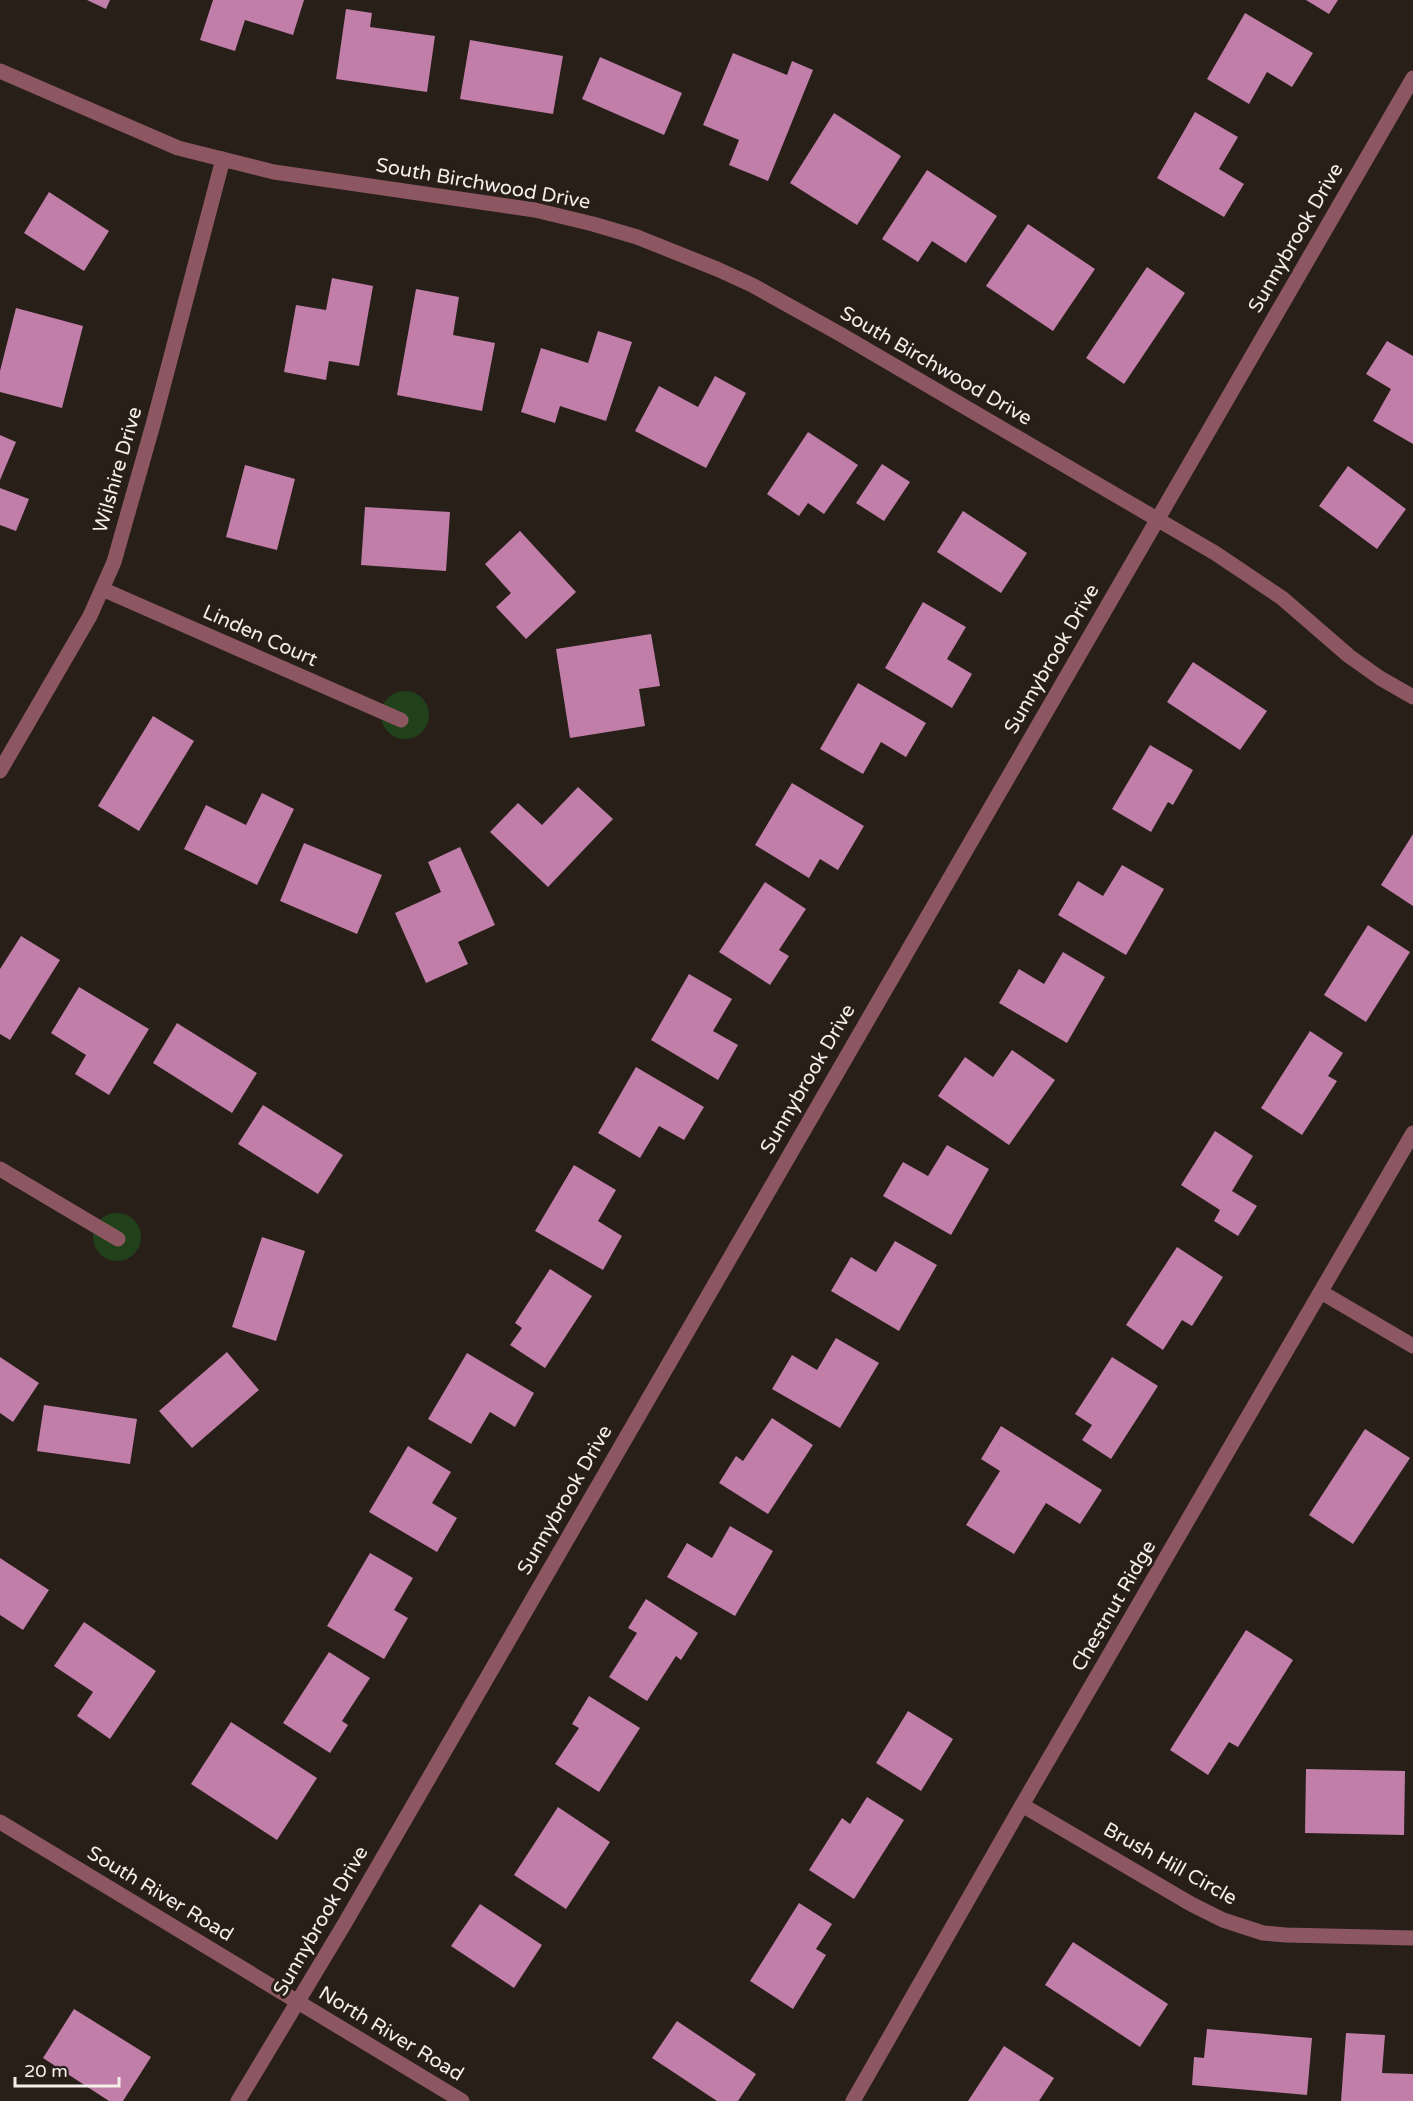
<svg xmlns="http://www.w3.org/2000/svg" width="1413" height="2101" font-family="'Varela Round',sans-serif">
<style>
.green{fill:#21411b}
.building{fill:#c17ea8}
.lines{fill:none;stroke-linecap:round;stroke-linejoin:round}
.minor{stroke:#8c5761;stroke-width:15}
.labels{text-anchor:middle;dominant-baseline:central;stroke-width:6;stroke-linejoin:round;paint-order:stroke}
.street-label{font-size:20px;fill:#f5efea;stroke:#281f19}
</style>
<rect width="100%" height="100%" fill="#281f19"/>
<path class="green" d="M381 715a24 24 0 1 1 48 0a24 24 0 1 1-48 0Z
M93 1237a24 24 0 1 1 48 0a24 24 0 1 1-48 0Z"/>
<path class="building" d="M87 0H110L106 9Z
M213 0H304L293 35 245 20 235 51 200 40Z
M1306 0H1338L1329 14Z
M346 9 372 13 370 27 435 36 427 92 336 79Z
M1245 13 1313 53 1292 87 1267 72 1249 104 1207 79Z
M470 40 563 56 553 114 460 99Z
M733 53 787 75 792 61 813 70 768 181 729 165 739 140 703 125Z
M600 57 682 93 664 135 582 99Z
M1195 112 1238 137 1219 169 1244 184 1224 217 1157 178Z
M834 113 901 156 857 225 790 183Z
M927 170 997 216 966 263 932 241 918 262 882 239Z
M49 192 109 231 84 271 24 233Z
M1028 224 1095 269 1053 331 986 286Z
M1147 267 1185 293 1124 384 1086 358Z
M332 278 373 286 359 366 329 361 326 380 284 372 296 305 326 310Z
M416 289 459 297 453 335 495 343 482 411 397 395Z
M16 308 83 326 62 408 0 392V371Z
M598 331 632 342 606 421 560 406 555 423 521 412 541 348 588 363Z
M1387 341 1413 356V444L1373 421 1391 389 1366 374Z
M715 376 746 393 706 468 635 431 659 386 698 407Z
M808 432 858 465 824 514 808 503 799 516 767 494Z
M0 435 16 442 0 480Z
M882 464 910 482 884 521 856 503Z
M245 465 295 479 277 550 226 537Z
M1348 466 1406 509 1377 549 1319 506Z
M0 488 29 499 16 531 0 525Z
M365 507 450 512 446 571 361 565Z
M963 511 1027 553 1001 593 937 552Z
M520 531 576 592 526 639 496 607 511 593 485 564Z
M923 602 966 627 947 659 972 674 952 708 885 668Z
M651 634 660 686 639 689 645 726 570 738 556 649Z
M1193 662 1267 711 1240 750 1167 702Z
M858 683 926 723 906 757 881 742 863 774 820 749Z
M153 716 194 741 139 831 98 806Z
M1150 745 1193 770 1173 805 1168 802 1151 832 1112 809Z
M792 783 864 826 838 870 820 859 809 878 755 845Z
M578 787 613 819 548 887 490 832 518 803 542 825Z
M262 793 294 809 257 885 184 849 206 805 246 825Z
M1413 834V906L1381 885Z
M304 843 382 875 357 934 280 901Z
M460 847 495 925 458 942 468 964 426 983 395 913 441 892 428 862Z
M1122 865 1164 889 1126 955 1058 915 1078 881 1103 896Z
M765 882 806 909 779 950 789 956 770 985 719 952Z
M1368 925 1410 952 1366 1022 1324 995Z
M21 936 60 960 10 1040 0 1034V969Z
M1063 952 1105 977 1067 1043 999 1003 1019 969 1044 984Z
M689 974 732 999 713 1031 738 1045 718 1080 651 1040Z
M79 987 149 1029 109 1095 75 1074 86 1055 51 1033Z
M177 1023 257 1073 232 1113 153 1063Z
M1310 1031 1343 1053 1328 1076 1337 1081 1302 1135 1261 1108Z
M1012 1050 1055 1080 1009 1145 938 1096 965 1057 993 1077Z
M636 1067 704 1107 684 1140 659 1126 640 1158 598 1133Z
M263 1105 343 1155 318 1194 238 1144Z
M1215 1131 1253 1156 1232 1191 1257 1206 1238 1236 1214 1221 1220 1210 1181 1185Z
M947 1145 989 1169 951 1235 883 1196 903 1162 928 1176Z
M574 1165 616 1190 598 1221 622 1236 603 1270 535 1231Z
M262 1237 305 1251 276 1341 232 1327Z
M895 1241 937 1265 899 1331 831 1291 851 1257 876 1272Z
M1177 1247 1223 1277 1192 1326 1182 1320 1163 1350 1126 1325Z
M550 1269 592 1296 545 1368 510 1345 522 1328 515 1323Z
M836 1338 879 1363 840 1428 772 1389 792 1355 817 1370Z
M227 1352 259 1390 192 1448 159 1411Z
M467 1353 534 1393 515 1427 490 1412 471 1444 428 1419Z
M0 1357 39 1383 13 1422 0 1413Z
M1112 1357 1158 1386 1111 1459 1082 1440 1092 1425 1075 1414Z
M44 1405 137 1419 130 1464 37 1451Z
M772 1418 813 1445 768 1514 719 1483 736 1456 743 1461Z
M1001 1426 1102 1490 1080 1524 1046 1503 1014 1554 966 1525 1000 1471 981 1459Z
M1365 1429 1410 1458 1353 1544 1309 1515Z
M408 1446 451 1472 432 1503 457 1518 437 1552 369 1512Z
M730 1526 773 1551 735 1616 667 1577 687 1543 712 1558Z
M370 1553 413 1578 394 1610 408 1618 384 1659 327 1626Z
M0 1558 49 1590 23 1630 0 1615Z
M646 1599 698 1633 681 1660 676 1656 647 1701 609 1677 637 1633 628 1628Z
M84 1622 156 1671 110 1739 77 1716 93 1692 54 1666Z
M1246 1630 1293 1660 1238 1747 1229 1742 1208 1775 1170 1750Z
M329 1652 370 1678 342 1721 348 1725 330 1753 283 1723Z
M589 1696 640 1728 599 1792 555 1764 579 1728 572 1724Z
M908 1711 953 1739 921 1791 876 1763Z
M231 1722 317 1778 277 1840 191 1784Z
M1306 1769 1405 1771 1404 1835 1305 1833Z
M867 1797 904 1820 854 1899 809 1870 842 1818 850 1824Z
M558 1807 610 1842 566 1909 514 1875Z
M799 1903 832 1924 816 1949 826 1955 793 2009 750 1981Z
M480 1904 542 1945 514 1988 451 1946Z
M1073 1942 1168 2004 1140 2047 1045 1985Z
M74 2009 151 2057 123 2101H109L43 2058Z
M677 2021 756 2074 738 2101H717L652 2058Z
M1207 2029 1312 2038 1307 2095 1192 2085 1194 2057 1204 2058Z
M1346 2033 1385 2035 1382 2073 1413 2074V2101H1341Z
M1004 2046 1054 2078 1039 2101H968Z"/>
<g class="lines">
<path class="minor" d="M0 71 178 148 274 172 535 210 593 224 637 237 717 269 752 285 840 334 1215 553 1282 598 1349 656 1380 678 1413 697
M102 589 401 720
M0 771 90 616 114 562 154 421 223 159
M0 1169 118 1239
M1321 1292 1413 1346
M1022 1805 1191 1904 1223 1920 1263 1933 1286 1935 1413 1938
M0 1822 462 2101
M238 2101 345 1923 1413 78
M853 2101 1022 1805 1413 1133"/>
</g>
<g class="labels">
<g class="street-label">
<text transform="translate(483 184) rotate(10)">South Birchwood Drive</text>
<text transform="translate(1296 238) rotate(-60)">Sunnybrook Drive</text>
<text transform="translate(936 366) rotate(30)">South Birchwood Drive</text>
<text transform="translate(118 470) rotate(-74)">Wilshire Drive</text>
<text transform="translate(260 636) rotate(24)">Linden Court</text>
<text transform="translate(1052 659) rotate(-60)">Sunnybrook Drive</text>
<text transform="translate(808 1079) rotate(-60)">Sunnybrook Drive</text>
<text transform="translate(565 1500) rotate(-60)">Sunnybrook Drive</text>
<text transform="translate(1114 1606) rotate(-60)">Chestnut Ridge</text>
<text transform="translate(1170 1864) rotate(29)">Brush Hill Circle</text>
<text transform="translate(160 1894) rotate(31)">South River Road</text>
<text transform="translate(321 1921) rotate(-60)">Sunnybrook Drive</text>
<text transform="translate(391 2034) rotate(31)">North River Road</text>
</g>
</g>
<path d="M15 2077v9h104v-9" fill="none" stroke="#f5efea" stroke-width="3"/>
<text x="24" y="2077" font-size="18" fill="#f5efea" stroke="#281f19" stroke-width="4.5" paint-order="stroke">20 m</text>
</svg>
